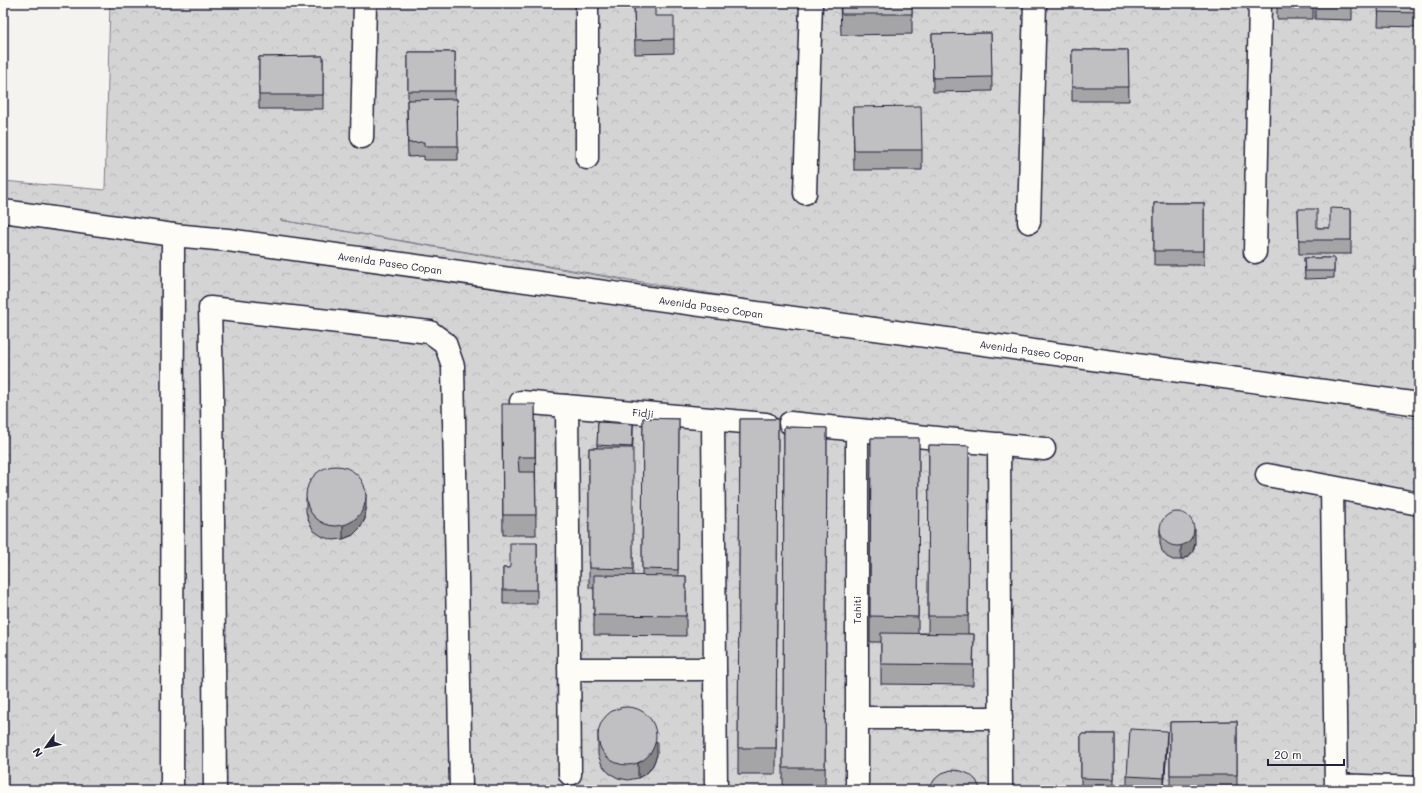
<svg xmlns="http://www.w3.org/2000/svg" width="1422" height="793" font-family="Mali,sans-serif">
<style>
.forest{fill:url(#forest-crowns);stroke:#7c7b88}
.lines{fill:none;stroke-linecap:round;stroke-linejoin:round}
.minor-casing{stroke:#22223b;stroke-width:25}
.secondary-casing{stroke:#22223b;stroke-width:25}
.minor{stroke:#fdfcf7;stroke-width:22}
.secondary{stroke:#fdfcf7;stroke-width:22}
.wall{fill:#a5a4a7;stroke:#22223b}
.shaded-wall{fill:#868688;stroke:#22223b}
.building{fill:#c0bfc2;stroke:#22223b}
.labels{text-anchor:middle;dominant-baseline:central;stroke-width:3;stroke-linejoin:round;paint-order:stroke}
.street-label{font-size:10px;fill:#22223b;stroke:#fdfcf7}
</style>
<defs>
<pattern id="forest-crowns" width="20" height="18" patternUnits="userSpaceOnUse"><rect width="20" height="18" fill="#d5d4d5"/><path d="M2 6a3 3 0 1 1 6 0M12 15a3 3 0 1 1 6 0" fill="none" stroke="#b7b6b8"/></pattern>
</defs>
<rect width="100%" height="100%" fill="#f4f3ef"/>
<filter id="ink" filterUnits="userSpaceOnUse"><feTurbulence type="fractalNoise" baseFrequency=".025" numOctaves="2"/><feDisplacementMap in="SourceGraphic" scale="8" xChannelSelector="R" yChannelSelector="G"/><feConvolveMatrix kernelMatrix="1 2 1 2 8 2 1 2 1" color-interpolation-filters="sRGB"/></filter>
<g filter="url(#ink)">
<path class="forest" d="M110 3H1419V415L280 220 1419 419V790H3V181L105 190Z"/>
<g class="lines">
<defs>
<path id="minor" d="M587 3V158
M362 137 365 3
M805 193 811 3
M1029 222 1035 3
M1255 252 1260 3
M521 402 766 424
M567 406 570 774
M713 419 716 790
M790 423 1044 449
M857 431V790
M999 444 1001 790
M1267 475 1332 487 1336 790
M1332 487 1419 504
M569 669H715
M857 718H1001
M1336 785 1419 788
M172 790 173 235
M215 790 212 389 210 308 430 332 445 343 453 366 461 790"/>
<path id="secondary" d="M3 211 173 235 228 240 1419 404"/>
</defs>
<use href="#minor" class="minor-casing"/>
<use href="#secondary" class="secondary-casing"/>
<use href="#minor" class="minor"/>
<use href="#secondary" class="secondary"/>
</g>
<path class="wall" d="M634 3 655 16 674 39V53L635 54Z
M840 3H912V34L841 35Z
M1277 3H1313V19H1277Z
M1315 3H1352V20L1315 19Z
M1379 3H1419V27L1378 26Z
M991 33 992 91 933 92 932 34Z
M1072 50H1128L1129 101H1072Z
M408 52H455V99H457L458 160H424V156L408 157 407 114V100H408Z
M323 56V109H259V57Z
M853 107 922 150V170H854Z
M1154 203H1204V265H1154Z
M1298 209 1317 228H1330L1351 209V254H1299Z
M1304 258H1334V278L1305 279Z
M535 404 536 535H503L502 425Z
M643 418 679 419 678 576H686V636L594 635V588H589V448H597L598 422 633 438 632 448 633 576H642Z
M740 419H778L776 774H738Z
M784 427 827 428 825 790H783Z
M871 438H919L918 633H928L929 445 969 446 968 634H974L973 685 881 684V642H870Z
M306 498 366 508 365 519 360 528 353 535 343 539 333 540 323 537 314 531 309 522 306 512Z
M1160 529 1195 543 1193 551 1188 557 1181 560H1173L1167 557 1162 551 1160 543Z
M537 543V604H503V568H510Z
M1237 721V790H1170V722Z
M598 731 657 755 653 765 647 773 638 778 628 780 618 778 609 773 602 765 598 755Z
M1081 734H1114V790H1081Z
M1167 745 1164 790H1127V776Z"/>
<path class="shaded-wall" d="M633 424V438L632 461V447Z
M366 494V508L365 519 360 528 353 535 343 539V525Z
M1195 529V543L1193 551 1188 557 1181 560V546Z
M1167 731V745L1164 790V778Z
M657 741V755L653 765 647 773 638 778V764Z"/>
<path class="building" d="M634 3H655V16H674V39L635 40Z
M841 3H912V14H841Z
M1277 3H1313V5H1277Z
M1315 3H1352V6L1315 5Z
M1379 3H1419V13L1378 12Z
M991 33 992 77 933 78 932 34Z
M1072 50H1128L1129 87H1072Z
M408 52H455V91H408Z
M323 56V95H259V57Z
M457 99 458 146H424V142L408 143 407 100Z
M921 106 922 150H854L853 107Z
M1154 203H1204V251H1154Z
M1330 208 1351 209V240H1299L1298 209H1317V228H1330Z
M1304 258H1334V271H1305Z
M502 404H535V457H518L519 472H535L536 515H503Z
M643 418 679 419 678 570 642 569Z
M740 419H778L776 748H738Z
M598 422 633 424 632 447 597 445Z
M784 427 827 428 825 768H783Z
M871 438H919L918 617 870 616Z
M929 445 969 446 968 616H928Z
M589 448H633V569L589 568Z
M306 496a30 30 0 1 1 60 0a30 30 0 1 1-60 0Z
M1160 529a17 17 0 1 1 34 0a17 17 0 1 1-34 0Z
M510 543H537V590H503V568H510Z
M594 575 686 576V616L594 615Z
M881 633 974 634 973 665 881 664Z
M598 736a29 29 0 1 1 58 0a29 29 0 1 1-58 0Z
M1237 721V775H1170V722Z
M1130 729 1167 731 1164 778 1127 776Z
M1081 734H1114V779L1081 778Z
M951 770 961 771 969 774 976 780 981 790H930V787L935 779 942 773Z"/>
</g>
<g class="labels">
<g class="street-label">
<text transform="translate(390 263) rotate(8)">Avenida Paseo Copan</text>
<text transform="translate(711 307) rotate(8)">Avenida Paseo Copan</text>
<text transform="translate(1032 351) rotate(8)">Avenida Paseo Copan</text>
<text transform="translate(643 413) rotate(5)">Fidji</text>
<text transform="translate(857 610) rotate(-90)">Tahiti</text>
</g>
</g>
<rect width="1422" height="793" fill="none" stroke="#fdfcf7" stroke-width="16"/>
<rect x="8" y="8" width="1406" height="777" fill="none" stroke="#22223b" stroke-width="1.5" filter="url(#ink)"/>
<g transform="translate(46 747) rotate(237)" stroke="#fdfcf7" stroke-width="3" paint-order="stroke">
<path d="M0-3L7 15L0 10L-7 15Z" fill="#22223b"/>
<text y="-6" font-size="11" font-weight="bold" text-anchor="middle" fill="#22223b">N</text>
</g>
<path d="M1268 759v6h76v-6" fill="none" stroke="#22223b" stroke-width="2"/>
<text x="1274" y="759" font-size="12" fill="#22223b" stroke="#fdfcf7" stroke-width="3" paint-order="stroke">20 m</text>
</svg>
